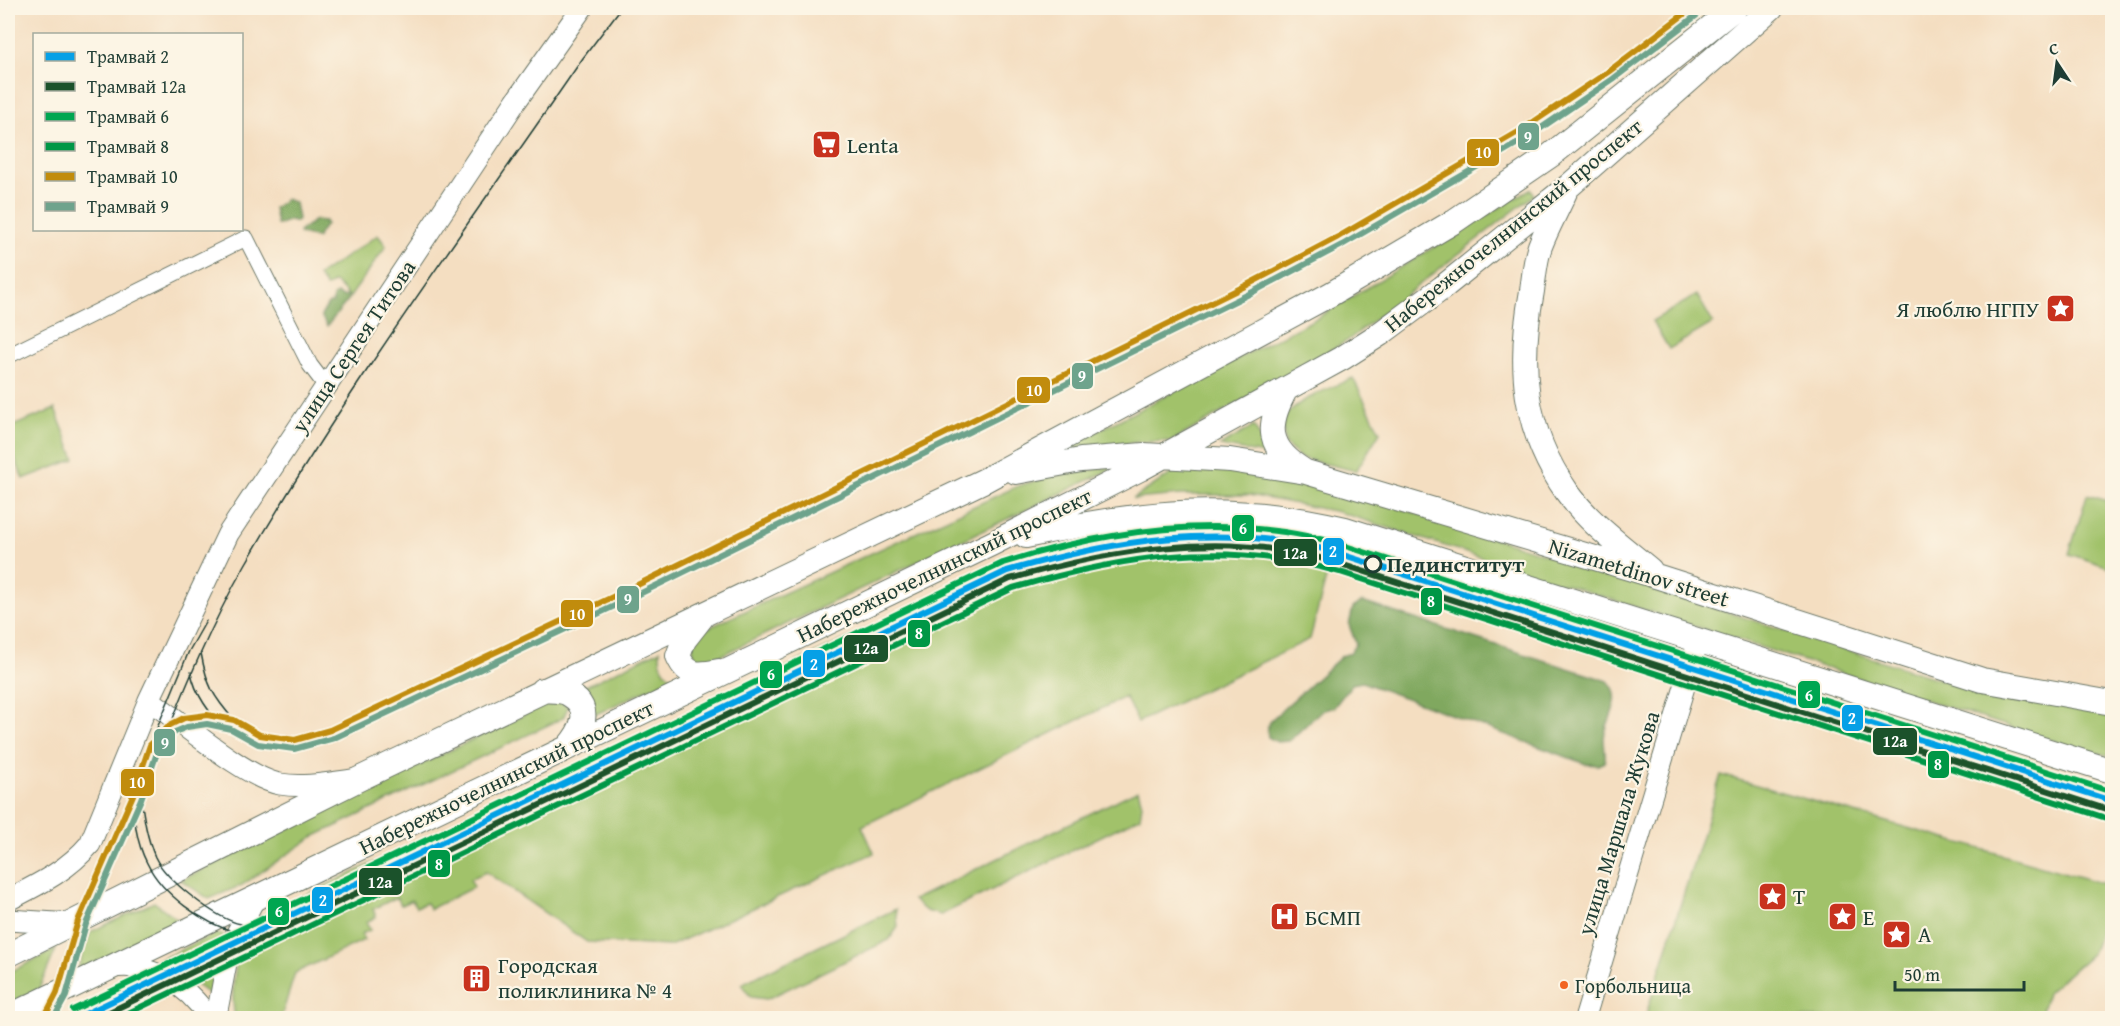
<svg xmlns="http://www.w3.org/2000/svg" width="2120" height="1026" font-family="'Gentium Book Plus',serif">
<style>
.green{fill:#a1c26b;stroke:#608050;stroke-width:1.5}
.forest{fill:#80a85f;stroke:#50724a;stroke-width:1.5}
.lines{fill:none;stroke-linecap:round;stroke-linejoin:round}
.minor-casing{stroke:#6a7565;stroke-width:17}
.tertiary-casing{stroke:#6a7565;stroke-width:22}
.secondary-casing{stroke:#6a7565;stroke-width:23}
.primary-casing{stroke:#6a7565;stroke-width:26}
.minor{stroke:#fff;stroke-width:15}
.tertiary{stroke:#fff;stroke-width:20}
.secondary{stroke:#fff;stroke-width:21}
.primary{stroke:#fff;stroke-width:24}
.tram{stroke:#1f3d34;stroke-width:1.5}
.tram-1-casing{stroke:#fcf5e5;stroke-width:10}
.tram-2-casing{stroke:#fcf5e5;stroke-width:10}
.tram-3-casing{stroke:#fcf5e5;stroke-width:10}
.tram-4-casing{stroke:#fcf5e5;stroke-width:10}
.tram-5-casing{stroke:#fcf5e5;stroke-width:10}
.tram-6-casing{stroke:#fcf5e5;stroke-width:10}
.tram-1{stroke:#06a0e6;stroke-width:6}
.tram-2{stroke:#1b522b;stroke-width:6}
.tram-3{stroke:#00a651;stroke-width:6}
.tram-4{stroke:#009746;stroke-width:6}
.tram-5{stroke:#c18c0d;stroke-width:6}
.tram-6{stroke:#6ea38c;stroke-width:6}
.stop-dot{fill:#fcf5e5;stroke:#1f3d34;stroke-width:3}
.bus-dot{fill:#f26522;stroke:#fcf5e5;stroke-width:2}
.labels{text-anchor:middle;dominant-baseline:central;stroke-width:4.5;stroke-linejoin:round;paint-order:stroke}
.bus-label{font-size:20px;fill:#1f3d34;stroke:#fcf5e5;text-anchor:start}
.poi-label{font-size:22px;fill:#1f3d34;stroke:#fcf5e5;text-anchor:start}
.street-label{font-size:22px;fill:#1f3d34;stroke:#fcf5e5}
.stop-label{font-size:22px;font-weight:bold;fill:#1f3d34;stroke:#fcf5e5;text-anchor:start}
.line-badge{stroke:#fcf5e5;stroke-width:2}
.badge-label{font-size:16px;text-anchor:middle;font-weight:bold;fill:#fff}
</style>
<rect width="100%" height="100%" fill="#fcf5e5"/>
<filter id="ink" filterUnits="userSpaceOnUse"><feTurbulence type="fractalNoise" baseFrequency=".0167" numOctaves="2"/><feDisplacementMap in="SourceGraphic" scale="12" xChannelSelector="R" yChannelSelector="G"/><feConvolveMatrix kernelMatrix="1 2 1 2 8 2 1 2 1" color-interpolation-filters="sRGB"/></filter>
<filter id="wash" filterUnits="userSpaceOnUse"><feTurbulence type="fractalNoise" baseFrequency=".008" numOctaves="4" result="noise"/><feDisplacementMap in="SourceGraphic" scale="24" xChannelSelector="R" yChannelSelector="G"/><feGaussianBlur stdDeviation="1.35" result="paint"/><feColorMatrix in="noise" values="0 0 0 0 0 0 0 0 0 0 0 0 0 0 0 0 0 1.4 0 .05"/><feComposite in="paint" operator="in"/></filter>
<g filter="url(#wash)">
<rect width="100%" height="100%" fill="#f4dec1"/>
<path class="green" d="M1530 189 1534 195 1347 341 1172 441 1139 442 1055 453 1317 318Z
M378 235 386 246 350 297 335 282 326 287 318 276Z
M1697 295 1713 323 1669 349 1652 321Z
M1353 378 1380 432 1356 471 1301 458 1285 444C1285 437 1282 427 1284 420 1289 402 1336 386 1353 378Z
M55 409 75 459 23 479 8 439V428Z
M1254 426 1269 455 1220 446Z
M1186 464 1235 469 1349 492 1960 686 2112 713V756L2079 749 1339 512 1249 495H1181L1133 499Z
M1120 465 705 663C690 659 692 646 695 634L1018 486 1048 477Z
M2087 495 2112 502V568L2069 554Z
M1201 526 1266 530 1335 544 1310 639 1138 722 1125 697 862 826 874 853 670 946 587 942 486 872 470 879 474 887 430 909 426 903 416 907 412 900 401 905 397 897 373 909 376 917 366 922 370 930 361 934 364 940 295 973 281 1018H235C229 984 237 948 255 919L1021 556C1084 538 1136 530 1201 526Z
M660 650C659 662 662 670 672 678L590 717 577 690Z
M557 699 568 707 563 718 313 837 242 885 209 899 181 880Z
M1721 775 2112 886V895L2093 952 2047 993 2040 1018H1645Z
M1138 790 1142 804 1140 817 941 915 926 911 913 900Z
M154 902 181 922 77 971 90 932Z
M896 909 898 927 889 940 767 999 751 997 741 984Z
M216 933 225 937 213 970 210 995 173 968 153 963Z
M56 949 39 989 8 1005V973Z"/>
<path class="forest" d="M286 199 295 203 298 219 296 222 291 220 277 225 274 208Z
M315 220 325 221 326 224 317 238 300 234 299 232Z
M337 294 344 297 347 295 349 299 327 326 321 316 328 304 333 303V296Z
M1362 602 1608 681C1626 699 1606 718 1604 738 1604 746 1606 753 1605 762L1598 765 1586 764 1362 682 1352 684 1334 707 1321 711 1289 741 1277 742 1268 737 1267 728 1271 720 1342 656 1350 653 1356 644 1349 625 1353 608Z"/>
</g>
<g filter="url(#ink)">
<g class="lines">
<defs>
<path id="minor" d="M8 356 246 238 310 365 326 386"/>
<path id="tertiary" d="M111 968C151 961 188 986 209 1018
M216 1018 230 945 256 897
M1585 1018 1698 642"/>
<path id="secondary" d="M149 700C179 720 247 779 280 784 304 788 329 783 353 780
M8 900C39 884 67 871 90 844L149 700 228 534 516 101 582 8
M8 920 72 924"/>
<path id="primary" d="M1565 192C1557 210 1547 228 1540 246 1535 260 1534 277 1532 291 1518 365 1523 429 1567 492 1589 523 1621 546 1650 570
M1286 389C1266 425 1266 448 1304 471
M1016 472 1081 460 1144 455 1230 460 1306 472 1659 577 1982 680 2112 703
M1026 536C1142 511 1228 501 1345 529L2112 771
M702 617 684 640 678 656C687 677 699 675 719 671
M542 690C550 691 564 690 570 695 594 709 581 732 568 747
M8 955 359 779 985 480 1331 294 1453 222 1551 155 1735 8
M8 1017 991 544 1140 469 1344 357 1380 334 1442 288 1569 186 1771 8"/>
</defs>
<use href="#minor" class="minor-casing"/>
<use href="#tertiary" class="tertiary-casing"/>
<use href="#secondary" class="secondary-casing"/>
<use href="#primary" class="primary-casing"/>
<use href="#minor" class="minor"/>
<use href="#tertiary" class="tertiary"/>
<use href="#secondary" class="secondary"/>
<use href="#primary" class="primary"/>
<path class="tram" d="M201 653C207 686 213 696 234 720
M191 672C195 695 210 713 225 730
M150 745 189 651 206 621
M160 751C185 688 211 624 245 565 345 391 469 224 583 58L621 8
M133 795C134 819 136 842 147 863 162 894 203 924 236 932 251 936 267 933 282 932
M141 798C144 819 147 838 155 857 166 880 216 919 241 924 254 926 266 924 278 922"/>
<defs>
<path id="tram-1" d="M77 1018 1007 571C1114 540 1221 522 1331 551L2112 801"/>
<path id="tram-2" d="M97 1018 1010 579C1115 549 1221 531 1328 560L2109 810"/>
<path id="tram-3" d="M73 1010 1003 563C1110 529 1223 513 1333 542L2112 792"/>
<path id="tram-4" d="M118 1018 1013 588C1128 555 1223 540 1340 572L2106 818"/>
<path id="tram-5" d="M44 1018 57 993 78 921 133 795 150 745 170 725 184 718 207 715 234 720 260 735 295 740 330 730 619 594 1245 286 1338 237 1520 131 1608 72 1692 8"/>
<path id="tram-6" d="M54 1018 66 996 86 924 141 799 158 750 175 732 187 727 207 724 231 729 258 744 294 749 334 738 623 602 1249 294 1342 245 1525 139 1613 79 1697 15"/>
</defs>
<use href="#tram-1" class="tram-1-casing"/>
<use href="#tram-2" class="tram-2-casing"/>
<use href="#tram-3" class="tram-3-casing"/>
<use href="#tram-4" class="tram-4-casing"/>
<use href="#tram-5" class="tram-5-casing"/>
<use href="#tram-6" class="tram-6-casing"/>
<use href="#tram-1" class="tram-1"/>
<use href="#tram-2" class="tram-2"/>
<use href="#tram-3" class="tram-3"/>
<use href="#tram-4" class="tram-4"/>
<use href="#tram-5" class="tram-5"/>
<use href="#tram-6" class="tram-6"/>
</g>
</g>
<defs>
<symbol id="supermarket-square" viewBox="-11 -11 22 22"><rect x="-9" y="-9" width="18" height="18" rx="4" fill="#c8321e" stroke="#fcf5e5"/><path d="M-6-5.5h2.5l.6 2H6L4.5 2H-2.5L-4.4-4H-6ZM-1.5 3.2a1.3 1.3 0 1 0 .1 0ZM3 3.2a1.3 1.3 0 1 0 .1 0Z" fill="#fff"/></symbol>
<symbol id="sight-square" viewBox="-11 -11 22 22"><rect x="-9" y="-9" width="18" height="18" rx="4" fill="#c8321e" stroke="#fcf5e5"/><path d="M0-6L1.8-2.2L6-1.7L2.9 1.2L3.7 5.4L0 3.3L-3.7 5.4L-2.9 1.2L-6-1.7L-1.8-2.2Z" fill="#fff"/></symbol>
<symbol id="hospital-square" viewBox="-11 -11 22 22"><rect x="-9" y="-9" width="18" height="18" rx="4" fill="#c8321e" stroke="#fcf5e5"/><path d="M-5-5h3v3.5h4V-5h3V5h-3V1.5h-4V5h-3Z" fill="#fff"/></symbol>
<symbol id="building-square" viewBox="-11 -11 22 22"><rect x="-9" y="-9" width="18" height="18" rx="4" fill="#c8321e" stroke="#fcf5e5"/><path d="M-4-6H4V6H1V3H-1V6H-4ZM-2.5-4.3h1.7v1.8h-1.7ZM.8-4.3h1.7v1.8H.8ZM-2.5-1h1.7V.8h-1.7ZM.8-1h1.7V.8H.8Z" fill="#fff"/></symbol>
</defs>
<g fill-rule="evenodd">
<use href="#supermarket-square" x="810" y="128" width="33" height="33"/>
<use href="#sight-square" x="2044" y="292" width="33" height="33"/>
<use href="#sight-square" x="1756" y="880" width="33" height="33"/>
<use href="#hospital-square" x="1268" y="900" width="33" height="33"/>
<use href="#sight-square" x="1826" y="900" width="33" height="33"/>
<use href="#sight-square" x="1880" y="918" width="33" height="33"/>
<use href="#building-square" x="460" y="962" width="33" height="33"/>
</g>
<circle class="stop-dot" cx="1373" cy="564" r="8"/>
<circle class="bus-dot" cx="1564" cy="985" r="5"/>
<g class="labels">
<g class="bus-label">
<text x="1575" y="985">Горбольница</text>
</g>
<g class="poi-label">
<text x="847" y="145">Lenta</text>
<text x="2039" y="309" text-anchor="end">Я люблю НГПУ</text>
<text x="1793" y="896">Т</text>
<text x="1305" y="917">БСМП</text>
<text x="1863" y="917">Е</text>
<text x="1918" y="934">А</text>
<text x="498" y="965">Городская<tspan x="498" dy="25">поликлиника № 4</tspan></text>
</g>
<g class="street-label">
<text transform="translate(1513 225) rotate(-39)">Набережночелнинский проспект</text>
<text transform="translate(353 346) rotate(-56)">улица Сергея Титова</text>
<text transform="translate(944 565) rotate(-26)">Набережночелнинский проспект</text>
<text transform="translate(1639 572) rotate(17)">Nizametdinov street</text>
<text transform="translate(506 777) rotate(-26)">Набережночелнинский проспект</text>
<text transform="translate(1618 823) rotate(-73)">улица Маршала Жукова</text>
</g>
<g class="stop-label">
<text x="1387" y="564">Пединститут</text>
</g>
</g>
<g class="line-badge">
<rect x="1517" y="122" width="23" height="29" rx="6" fill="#6ea38c"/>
<rect x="1466" y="138" width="34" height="29" rx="6" fill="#c18c0d"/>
<rect x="1071" y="362" width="23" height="28" rx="6" fill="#6ea38c"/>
<rect x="1016" y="376" width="35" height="28" rx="6" fill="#c18c0d"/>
<rect x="1231" y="514" width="24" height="28" rx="6" fill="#00a651"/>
<rect x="1322" y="537" width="23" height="29" rx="6" fill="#06a0e6"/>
<rect x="1273" y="538" width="45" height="29" rx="6" fill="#1b522b"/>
<rect x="616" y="585" width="24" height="29" rx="6" fill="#6ea38c"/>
<rect x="1420" y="587" width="23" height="29" rx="6" fill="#009746"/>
<rect x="560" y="599" width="34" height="29" rx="6" fill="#c18c0d"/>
<rect x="907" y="619" width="24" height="29" rx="6" fill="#009746"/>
<rect x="843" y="634" width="46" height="29" rx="6" fill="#1b522b"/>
<rect x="802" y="649" width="24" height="29" rx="6" fill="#06a0e6"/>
<rect x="759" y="660" width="24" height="29" rx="6" fill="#00a651"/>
<rect x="1797" y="680" width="24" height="29" rx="6" fill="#00a651"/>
<rect x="1841" y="704" width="23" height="28" rx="6" fill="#06a0e6"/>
<rect x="1872" y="727" width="46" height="29" rx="6" fill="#1b522b"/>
<rect x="153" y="728" width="23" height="29" rx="6" fill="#6ea38c"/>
<rect x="1927" y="750" width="23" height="29" rx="6" fill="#009746"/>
<rect x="120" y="768" width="35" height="29" rx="6" fill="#c18c0d"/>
<rect x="427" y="849" width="24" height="29" rx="6" fill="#009746"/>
<rect x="358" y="867" width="45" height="29" rx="6" fill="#1b522b"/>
<rect x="311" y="886" width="23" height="28" rx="6" fill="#06a0e6"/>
<rect x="267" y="897" width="23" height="29" rx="6" fill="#00a651"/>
</g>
<g class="badge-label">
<text x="1528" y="143">9</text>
<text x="1483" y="158">10</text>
<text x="1082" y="382">9</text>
<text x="1034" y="396">10</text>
<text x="1243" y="534">6</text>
<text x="1333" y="557">2</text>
<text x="1295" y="559">12а</text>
<text x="628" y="605">9</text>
<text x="1431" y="607">8</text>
<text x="577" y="620">10</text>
<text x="919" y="639">8</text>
<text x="866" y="654">12а</text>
<text x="814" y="670">2</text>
<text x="771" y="680">6</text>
<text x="1809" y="701">6</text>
<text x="1852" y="724">2</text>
<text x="1895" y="747">12а</text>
<text x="165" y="749">9</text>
<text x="1938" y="770">8</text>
<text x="137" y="788">10</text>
<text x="439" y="870">8</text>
<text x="380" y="888">12а</text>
<text x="323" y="906">2</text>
<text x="279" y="917">6</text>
</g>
<rect width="2120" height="1026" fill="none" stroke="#fcf5e5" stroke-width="30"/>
<rect x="33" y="33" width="210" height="198" fill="#fcf5e5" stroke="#a4ab9e" stroke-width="1.5"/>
<rect x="45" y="52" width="30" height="9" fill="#06a0e6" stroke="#a4ab9e" stroke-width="1.5"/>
<text x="87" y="63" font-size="18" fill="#1f3d34">Трамвай 2</text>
<rect x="45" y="82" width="30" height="9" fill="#1b522b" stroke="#a4ab9e" stroke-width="1.5"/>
<text x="87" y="93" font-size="18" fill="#1f3d34">Трамвай 12а</text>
<rect x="45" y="112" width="30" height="9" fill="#00a651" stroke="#a4ab9e" stroke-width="1.5"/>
<text x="87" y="123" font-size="18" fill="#1f3d34">Трамвай 6</text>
<rect x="45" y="142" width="30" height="9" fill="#009746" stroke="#a4ab9e" stroke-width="1.5"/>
<text x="87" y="153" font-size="18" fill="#1f3d34">Трамвай 8</text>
<rect x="45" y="172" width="30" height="9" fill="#c18c0d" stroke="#a4ab9e" stroke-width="1.5"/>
<text x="87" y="183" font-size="18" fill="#1f3d34">Трамвай 10</text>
<rect x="45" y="202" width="30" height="9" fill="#6ea38c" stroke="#a4ab9e" stroke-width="1.5"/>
<text x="87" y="213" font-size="18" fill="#1f3d34">Трамвай 9</text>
<g transform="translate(2057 63) rotate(347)" stroke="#fcf5e5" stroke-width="4.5" paint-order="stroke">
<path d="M0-4.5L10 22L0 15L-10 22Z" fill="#1f3d34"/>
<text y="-9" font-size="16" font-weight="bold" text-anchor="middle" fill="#1f3d34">С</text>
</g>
<path d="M1895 981v9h129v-9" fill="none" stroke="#1f3d34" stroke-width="3"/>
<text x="1904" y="981" font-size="18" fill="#1f3d34" stroke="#fcf5e5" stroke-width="4.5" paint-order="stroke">50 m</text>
</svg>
